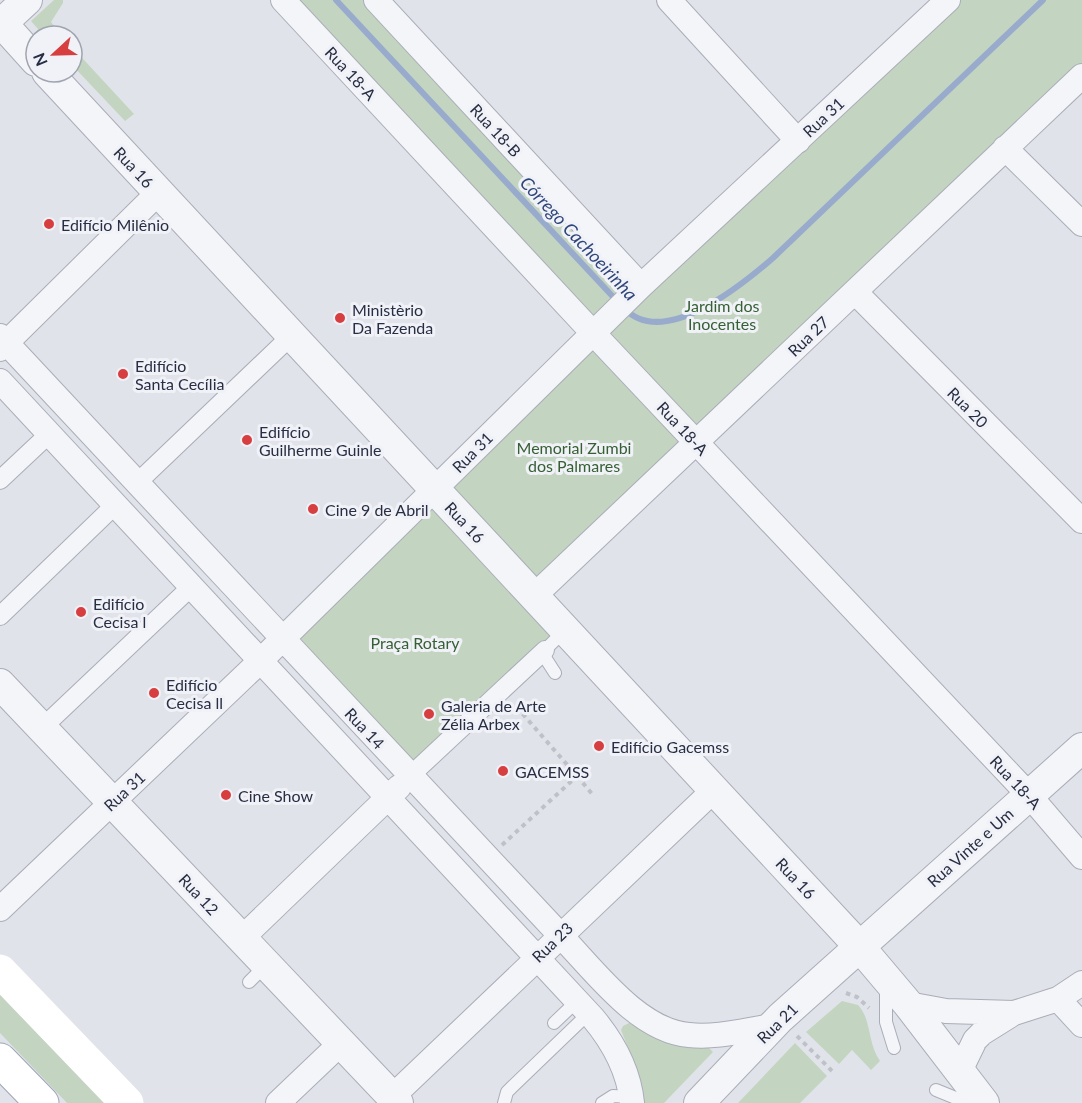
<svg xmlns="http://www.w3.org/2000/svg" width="1082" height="1103" font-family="Lato,sans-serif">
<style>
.green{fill:#c3d5c1}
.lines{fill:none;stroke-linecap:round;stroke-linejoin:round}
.stream{stroke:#99abcc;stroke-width:6}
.service-casing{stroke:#aaadb8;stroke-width:14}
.pedestrian-casing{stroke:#aaadb8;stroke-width:20}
.minor-casing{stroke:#aaadb8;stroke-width:26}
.tertiary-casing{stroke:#aaadb8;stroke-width:32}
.primary-casing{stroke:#9fa5b7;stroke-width:35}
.path{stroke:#bfc1c9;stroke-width:4;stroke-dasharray:4.5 4.5;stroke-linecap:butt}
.service{stroke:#f4f5f8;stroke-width:12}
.pedestrian{stroke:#f4f5f8;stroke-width:18}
.minor{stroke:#f4f5f8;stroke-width:24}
.tertiary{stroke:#f4f5f8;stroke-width:30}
.secondary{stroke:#fff;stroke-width:33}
.primary{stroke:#fff;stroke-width:33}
.poi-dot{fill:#d73e3f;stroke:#f0f2f7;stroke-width:2}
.labels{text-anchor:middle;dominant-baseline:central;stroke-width:6;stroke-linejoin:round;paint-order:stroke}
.street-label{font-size:16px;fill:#282e43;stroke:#f0f2f7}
.poi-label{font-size:16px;fill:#282e43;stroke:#f0f2f7;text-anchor:start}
.park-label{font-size:16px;fill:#366034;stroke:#f0f2f7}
.water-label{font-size:18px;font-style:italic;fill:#2f467a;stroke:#f0f2f7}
</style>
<rect width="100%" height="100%" fill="#e1e3ea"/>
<path class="green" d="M54 0H63V3L51 22 62 36H44L31 21Z
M283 0H376L641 286 948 0H1082V76L534 596 565 630 410 776 282 639 593 333Z
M72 47 134 114 125 121 72 65Z
M0 994 104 1103H67L0 1033Z
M842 1001 858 1005C872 1020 867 1042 880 1061L871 1070 852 1050 839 1064 806 1032Z
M629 1023 669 1044 709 1048 713 1052 664 1103H643L641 1081 621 1030 623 1026Z
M795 1043 827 1076 800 1103H738Z"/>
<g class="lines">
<path class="stream" d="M336 0 617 301
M624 308C663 350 742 285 773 258L1043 0"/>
<defs>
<path id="service" d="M555 673 546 659 545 650 565 630
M249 982 266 965
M886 987V1022L894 1048
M554 1023 577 1001
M936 1090 968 1103
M504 1103 507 1092 512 1087 589 1013
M602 1103 613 1096 631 1097"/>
<path id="pedestrian" d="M0 480 49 434
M137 483 291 336
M0 616 115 505
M42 728 191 587
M410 776 545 650"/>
<path id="minor" d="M283 0 593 333 1029 795 1082 857
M376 0 641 286
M669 0 798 141
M1005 148 1082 224
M855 292 1082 521
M0 336 560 935C594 970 638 1031 689 1035 717 1038 745 1030 773 1026
M0 349 158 193
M0 381 593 1018C613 1042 629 1072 632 1103
M534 596 1082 76
M0 909 253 668 641 286 948 0
M241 939 399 787
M1058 999 1082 1025
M908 1004 946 1011 1014 1013
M960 1071 975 1040 982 1033 1014 1013 1058 999 1082 983
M392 1097 714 790
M278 1103 341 1043"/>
<path id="tertiary" d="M0 21 36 61
M0 25 27 0
M47 72 859 946 908 1004 984 1103
M0 684 398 1103
M699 1103 780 1018 1082 748"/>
<path id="primary" d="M0 1060 42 1103"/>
</defs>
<use href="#service" class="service-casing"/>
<use href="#pedestrian" class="pedestrian-casing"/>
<use href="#minor" class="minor-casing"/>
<use href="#tertiary" class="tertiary-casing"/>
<use href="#primary" class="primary-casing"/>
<path class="path" d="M577 776 593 795
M502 845 577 776 514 704
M846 993 857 997 869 1008
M797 1036 832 1071"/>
<use href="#service" class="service"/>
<use href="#pedestrian" class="pedestrian"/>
<use href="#minor" class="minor"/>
<use href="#tertiary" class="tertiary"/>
<path class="secondary" d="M0 971 127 1103"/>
<use href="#primary" class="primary"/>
</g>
<g class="poi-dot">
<circle cx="49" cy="224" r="6"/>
<circle cx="340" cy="318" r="6"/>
<circle cx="123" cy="374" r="6"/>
<circle cx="247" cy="440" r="6"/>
<circle cx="313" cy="509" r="6"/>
<circle cx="81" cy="612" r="6"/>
<circle cx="154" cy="693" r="6"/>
<circle cx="429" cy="714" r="6"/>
<circle cx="599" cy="746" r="6"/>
<circle cx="503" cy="771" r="6"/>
<circle cx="226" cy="795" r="6"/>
</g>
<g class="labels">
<g class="street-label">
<text transform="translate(351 73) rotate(47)">Rua 18-A</text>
<text transform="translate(823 117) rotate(-43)">Rua 31</text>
<text transform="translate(496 130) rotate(47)">Rua 18-B</text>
<text transform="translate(134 167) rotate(47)">Rua 16</text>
<text transform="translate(808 336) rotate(-44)">Rua 27</text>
<text transform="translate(968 407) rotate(45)">Rua 20</text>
<text transform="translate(683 428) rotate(47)">Rua 18-A</text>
<text transform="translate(472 452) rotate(-45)">Rua 31</text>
<text transform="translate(465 522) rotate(47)">Rua 16</text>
<text transform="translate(365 728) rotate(47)">Rua 14</text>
<text transform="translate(1016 782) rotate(47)">Rua 18-A</text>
<text transform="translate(124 791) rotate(-43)">Rua 31</text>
<text transform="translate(970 847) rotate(-42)">Rua Vinte e Um</text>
<text transform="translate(796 878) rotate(47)">Rua 16</text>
<text transform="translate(199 894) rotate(47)">Rua 12</text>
<text transform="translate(552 942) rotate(-44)">Rua 23</text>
<text transform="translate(777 1023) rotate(-44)">Rua 21</text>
</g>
<g class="poi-label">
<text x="61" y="224">Edifício Milênio</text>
<text x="352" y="309">Ministèrio<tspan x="352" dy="18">Da Fazenda</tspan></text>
<text x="135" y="365">Edifício<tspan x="135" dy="18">Santa Cecília</tspan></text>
<text x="259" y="431">Edifício<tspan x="259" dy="18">Guilherme Guinle</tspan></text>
<text x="325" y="509">Cine 9 de Abril</text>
<text x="93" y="603">Edifício<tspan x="93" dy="18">Cecisa l</tspan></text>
<text x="166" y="684">Edifício<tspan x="166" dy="18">Cecisa ll</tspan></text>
<text x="441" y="705">Galeria de Arte<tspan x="441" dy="18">Zélia Arbex</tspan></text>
<text x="611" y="746">Edifício Gacemss</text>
<text x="515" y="771">GACEMSS</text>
<text x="238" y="795">Cine Show</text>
</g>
<g class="park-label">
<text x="722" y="305">Jardim dos<tspan x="722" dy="18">Inocentes</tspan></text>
<text x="574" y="447">Memorial Zumbi<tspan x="574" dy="18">dos Palmares</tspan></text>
<text x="415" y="642">Praça Rotary</text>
</g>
<g class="water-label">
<text transform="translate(579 238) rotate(47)">Córrego Cachoeirinha</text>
</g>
</g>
<g transform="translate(54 54) rotate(248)"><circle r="28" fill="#f0f2f7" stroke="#a0a4af" stroke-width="1.5"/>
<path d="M0-4.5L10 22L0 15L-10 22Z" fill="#d73e3f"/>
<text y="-9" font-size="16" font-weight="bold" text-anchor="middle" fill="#282e43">N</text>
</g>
</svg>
